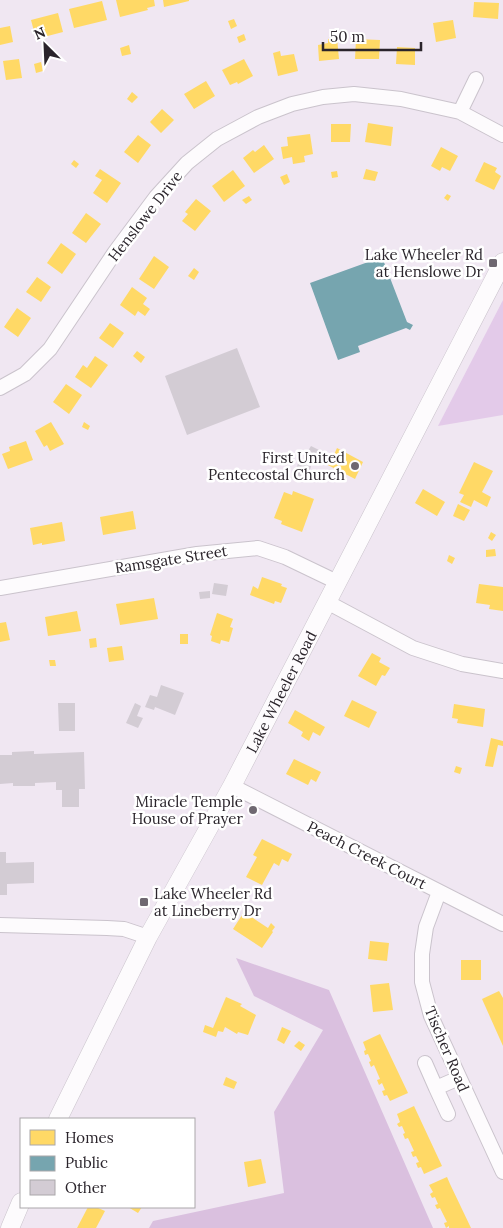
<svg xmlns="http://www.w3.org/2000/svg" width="503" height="1228" font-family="Lora,serif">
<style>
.green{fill:#e3cae9}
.forest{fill:#dac0df}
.homes{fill:#ffd966}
.public{fill:#76a5af}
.building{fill:#d3ccd4}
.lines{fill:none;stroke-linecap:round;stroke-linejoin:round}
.minor-casing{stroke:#cac3cc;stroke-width:16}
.major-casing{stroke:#cac3cc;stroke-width:19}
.minor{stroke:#fdfbfd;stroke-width:14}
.major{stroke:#fdfbfd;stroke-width:18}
.poi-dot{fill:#6f6871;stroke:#fff;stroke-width:2}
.labels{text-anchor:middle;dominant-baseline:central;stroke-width:5;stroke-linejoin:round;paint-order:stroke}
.street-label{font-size:15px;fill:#2a242b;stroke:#fff}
.poi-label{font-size:15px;fill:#2a242b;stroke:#fff;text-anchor:end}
</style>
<rect width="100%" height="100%" fill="#f0e7f2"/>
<path class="green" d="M503 300V415L438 426Z"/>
<path class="forest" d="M236 958 329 990 433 1228H149L153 1221 284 1193 274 1112 323 1030 254 996Z"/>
<path class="homes" d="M116 0H154L155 6 147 8 148 10 120 17Z
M163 0H189V1L164 7Z
M102 1 107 20 74 28 69 9Z
M474 2 499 3 498 19 473 17Z
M58 13 63 32 36 39 31 20Z
M234 19 237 26 231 29 228 21Z
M453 20 456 38 436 42 433 23Z
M10 26 13 42 0 45V28Z
M244 34 246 40 239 43 237 37Z
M337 38 339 59 319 61 318 45 328 43V39Z
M356 39 380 40 379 59H355Z
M129 45 131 54 122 56 120 48Z
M397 47 415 48V65L396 64Z
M280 51 281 56 294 54 298 71 278 76 273 53Z
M19 59 22 78 6 80 3 61Z
M244 59 253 76 238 84 237 82 230 85 222 70Z
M41 62 43 71 36 73 34 64Z
M206 81 215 96 194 109 184 94Z
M132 92 138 97 132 103 127 99Z
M162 109 174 120 161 133 150 122Z
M368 123 393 127 391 146 365 142Z
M331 124H351L350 142H331Z
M310 134 313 154 304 156 305 162 293 164 292 157 283 159 281 147 288 146 287 137Z
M138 135 151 145 138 163 124 152Z
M264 145 274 159 254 173 243 158 253 150 255 152Z
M441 147 458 156 450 171 442 167 440 171 431 166Z
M74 160 79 164 76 168 71 164Z
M484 162 497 168 495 172 501 176 494 190 475 181Z
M100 169 121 183 107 203 93 193 102 180 95 176Z
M366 169 378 172 375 181 363 179Z
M233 170 245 186 224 202 212 186Z
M337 171 338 177 332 178 331 172Z
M287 174 290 182 284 185 280 177Z
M447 194 451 196 448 201 444 198Z
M249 196 252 200 246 204 242 200Z
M196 199 211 211 195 231 182 221 188 214 185 212Z
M86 213 101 224 86 243 72 233Z
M61 243 76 254 62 274 47 263Z
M154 256 169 267 154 289 139 279Z
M194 268 199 272 194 280 188 276Z
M37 277 51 287 41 302 26 292Z
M132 287 147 298 143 304 150 309 145 316 138 311 135 316 120 305Z
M17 308 31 318 18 337 4 327Z
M110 323 124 333 113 348 99 338Z
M137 351 145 357 141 363 133 356Z
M95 356 108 365 91 388 75 377 83 365 87 368Z
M66 384 82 395 69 414 53 402Z
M51 422 64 444 50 451 47 445 44 447 35 431Z
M84 422 90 426 88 430 82 427Z
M26 441 33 460 8 469 2 454 10 451 9 447Z
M337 448 363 462 355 479 324 463 328 455 333 457Z
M474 462 493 471 482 492 491 497 487 507 474 500 471 507 460 502 464 495 459 493Z
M423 489 445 502 437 516 415 503Z
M293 491 314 499 302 532 281 524 282 521 274 518 284 492 292 495Z
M458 504 470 510 464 521 453 516Z
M133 511 136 529 103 535 100 517Z
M62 522 65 541 42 545V543L33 545 30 528Z
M491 532 496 535 492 541 488 538Z
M495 549 496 556 486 557V550Z
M449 555 455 558 452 564 447 561Z
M262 577 282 584 281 586 287 588 281 603 275 601 274 604 250 595 253 586 258 589Z
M479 584 503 587V611L489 609 490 605 476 603Z
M154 598 158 619 120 625 116 604Z
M77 611 81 631 48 636 45 617Z
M217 613 233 619 230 627 233 628 229 642 221 640 220 644 211 641 212 636 210 635Z
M6 622 10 640 0 642V623Z
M180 634H188V644H180Z
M96 638 97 647 90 648 89 639Z
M122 646 124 660 109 662 107 648Z
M372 653 381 658 379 662 390 668 385 676 382 675 376 686 358 676Z
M49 660H55L56 666H50Z
M352 700 377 712 369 728 344 716Z
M454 704 485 709 483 727 457 723 458 719 452 718Z
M295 710 325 727 320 736 313 732 309 741 301 736 303 732 288 723Z
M491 738 503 741V746L498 745 493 767 485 766Z
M294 759 321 772 316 782 311 779 308 785 286 774Z
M456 766 462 768 460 774 454 772Z
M262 839 292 854 288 862 282 859 279 866 274 863 262 885 246 877 257 857 253 855Z
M244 912 268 928 271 923 275 927 272 931 273 932 262 948 233 929Z
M370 941 389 943 387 961 368 959Z
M461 960H481V980H461Z
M389 983 393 1010 373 1012 370 985Z
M499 991 503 998V1046L482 999Z
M226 997 242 1004 240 1006 256 1015 248 1035 238 1032 237 1034 225 1027 223 1032 218 1031 216 1037 203 1032 205 1025 213 1028Z
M282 1027 291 1031 284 1044 277 1040Z
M380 1034 408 1093 390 1101 387 1095 384 1096 382 1091 385 1090 382 1083 379 1085 377 1080 380 1079 374 1065 371 1067 369 1062 371 1061 368 1054 365 1055 364 1051 366 1050 363 1042Z
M299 1041 305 1045 301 1051 294 1046Z
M226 1077 237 1082 234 1089 223 1085Z
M414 1106 442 1166 424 1174 421 1167 418 1168 416 1163 419 1162 416 1156 413 1157 411 1152 414 1151 408 1138 405 1139 403 1134 405 1133 402 1126 399 1127 397 1124 400 1122 397 1114Z
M261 1159 266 1183 248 1187 244 1162Z
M447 1177 450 1184 471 1228H449V1226L446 1228 444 1223 447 1222 440 1208 437 1209 435 1205 438 1204 435 1197 432 1198 430 1194 433 1192 429 1185Z
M88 1207H96L105 1211 96 1228H77Z
M128 1207H142L138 1213Z"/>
<path class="public" d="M382 257 407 322 413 325 410 330 406 328 358 346 360 352 338 360 310 283Z"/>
<path class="building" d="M237 348 260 407 187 435 165 376Z
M311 446 319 450 314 458 306 454Z
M298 463 311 466 308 478 295 475Z
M214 583 228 585 226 596 212 594Z
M210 591V598L200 599 199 592Z
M161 685 184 693 175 715 155 707 154 710 145 707 150 695 157 697Z
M58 703H75V731H59Z
M135 703 141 706 137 716 143 718 138 728 126 723Z
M34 751V754L84 752 85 789H79V807H62V790H56V782L35 783V786H13V783L0 784V755H12V752Z
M0 852H6V863L34 862V883L7 884V895H0Z"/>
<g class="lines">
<defs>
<path id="minor" d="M460 112 476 79
M0 388 25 374 50 349 115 252 156 197 187 163 217 139 258 117 292 104 323 97 354 94 401 99 460 112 503 135
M0 588 197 554 258 548 285 557 337 582
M327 602 413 648 462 664 503 671
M232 786 503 924
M439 892 426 927 422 954V982L431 1016 503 1172
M0 925 107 928 124 929 148 937
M425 1063 436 1088 459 1078
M436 1088 448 1114"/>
<g id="major">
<path id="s1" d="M58 1119 148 937 232 786 503 262"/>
<path d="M10 1228 21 1202"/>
</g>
</defs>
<use href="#minor" class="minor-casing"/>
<use href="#major" class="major-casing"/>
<use href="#minor" class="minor"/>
<use href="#major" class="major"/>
</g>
<g class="poi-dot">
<rect x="488" y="258" width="10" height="10" rx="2.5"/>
<circle cx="355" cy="466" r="5"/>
<circle cx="253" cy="810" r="5"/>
<rect x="139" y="897" width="10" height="10" rx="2.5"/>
</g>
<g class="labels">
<g class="street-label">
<text transform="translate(145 216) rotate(-52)">Henslowe Drive</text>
<text transform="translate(171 559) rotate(-9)">Ramsgate Street</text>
<text stroke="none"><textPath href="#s1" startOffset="482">Lake Wheeler Road</textPath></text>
<text transform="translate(367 855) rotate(27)">Peach Creek Court</text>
<text transform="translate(447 1049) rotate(67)">Tischer Road</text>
</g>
<g class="poi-label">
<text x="483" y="254">Lake Wheeler Rd<tspan x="483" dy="17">at Henslowe Dr</tspan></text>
<text x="345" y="457">First United<tspan x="345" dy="17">Pentecostal Church</tspan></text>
<text x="243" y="801">Miracle Temple<tspan x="243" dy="17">House of Prayer</tspan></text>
<text x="154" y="893" text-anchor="start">Lake Wheeler Rd<tspan x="154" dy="17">at Lineberry Dr</tspan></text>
</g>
</g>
<rect x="20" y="1118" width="175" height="90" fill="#ffffff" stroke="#aaa7aa"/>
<rect x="30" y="1130" width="25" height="15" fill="#ffd966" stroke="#aaa7aa"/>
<text x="65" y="1143" font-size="15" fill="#2a242b">Homes</text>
<rect x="30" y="1156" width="25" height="15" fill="#76a5af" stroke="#aaa7aa"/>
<text x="65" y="1168" font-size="15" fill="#2a242b">Public</text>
<rect x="30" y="1180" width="25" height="15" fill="#d3ccd4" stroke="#aaa7aa"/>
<text x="65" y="1193" font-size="15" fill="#2a242b">Other</text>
<g transform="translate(45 45) rotate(336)" stroke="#ffffff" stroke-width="4" paint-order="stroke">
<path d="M0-4L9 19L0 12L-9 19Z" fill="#2a242b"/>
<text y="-8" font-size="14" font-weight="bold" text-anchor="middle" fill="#2a242b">N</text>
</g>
<path d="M323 42v8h98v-8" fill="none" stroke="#2a242b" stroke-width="2.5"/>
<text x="330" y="42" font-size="15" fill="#2a242b" stroke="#ffffff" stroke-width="4" paint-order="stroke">50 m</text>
</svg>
